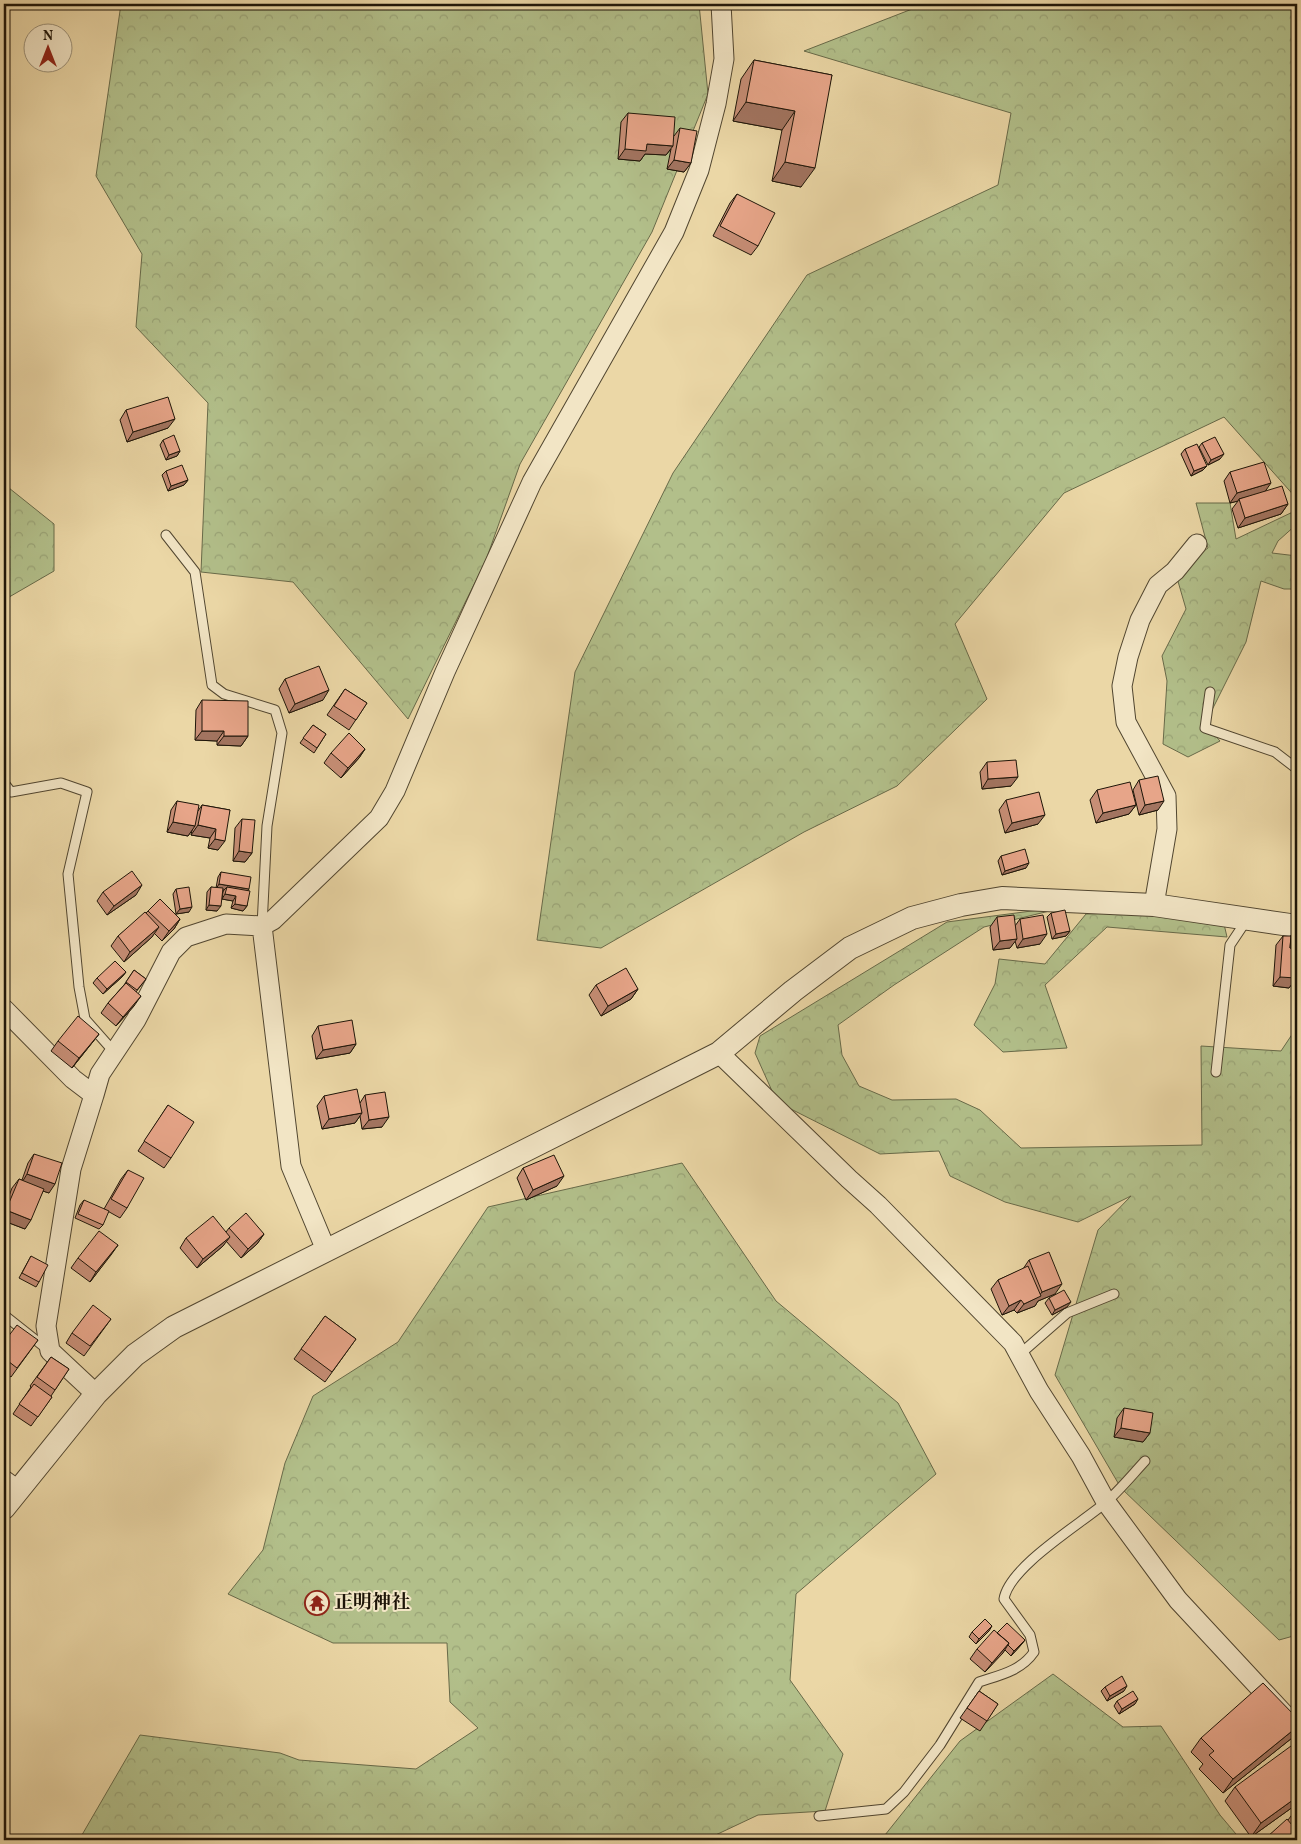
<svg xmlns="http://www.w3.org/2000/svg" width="1301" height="1844" font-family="Vollkorn,'Noto Serif JP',serif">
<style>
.forest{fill:url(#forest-crowns);stroke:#686a49}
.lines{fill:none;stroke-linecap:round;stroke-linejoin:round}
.service-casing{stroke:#514630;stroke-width:11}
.minor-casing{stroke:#514630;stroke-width:21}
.tertiary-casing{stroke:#514630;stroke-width:24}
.service{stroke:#f2e5c5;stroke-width:9}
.minor{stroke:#f2e5c5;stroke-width:19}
.tertiary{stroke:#f2e5c5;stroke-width:22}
.wall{fill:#c78e76;stroke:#1e1508}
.shaded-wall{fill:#a27460;stroke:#1e1508}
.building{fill:#e7a589;stroke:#1e1508}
.labels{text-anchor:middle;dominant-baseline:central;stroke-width:4;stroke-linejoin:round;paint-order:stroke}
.poi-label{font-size:19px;font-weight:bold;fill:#1e1508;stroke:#f2e5c5;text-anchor:start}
</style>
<defs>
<pattern id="forest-crowns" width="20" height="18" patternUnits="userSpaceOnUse" patternTransform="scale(1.25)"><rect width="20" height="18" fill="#b2bf8a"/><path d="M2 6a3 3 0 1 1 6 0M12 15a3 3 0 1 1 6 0" fill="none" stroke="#99a376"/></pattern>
</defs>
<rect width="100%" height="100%" fill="#ebd7a6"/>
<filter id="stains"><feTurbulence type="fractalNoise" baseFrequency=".004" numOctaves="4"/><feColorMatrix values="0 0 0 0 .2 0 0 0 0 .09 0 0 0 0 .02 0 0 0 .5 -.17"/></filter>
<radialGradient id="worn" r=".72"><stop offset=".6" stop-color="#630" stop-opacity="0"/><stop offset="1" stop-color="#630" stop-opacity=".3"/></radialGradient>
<path class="forest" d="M121 4H699L708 94 652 232 520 464 486 560 408 719 293 582 201 572 208 403 136 327 142 254 96 176Z
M925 4H1297V499L1224 417 1064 493 955 624 987 699 897 786 804 832 601 948 537 940 575 672 673 473 807 275 998 185 1011 113 804 51Z
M4 484 54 524V571L4 600Z
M1196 503H1230L1236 539 1297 510V524L1278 541 1272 553 1297 556V589H1284L1261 581 1246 642 1205 724 1220 741 1188 757 1163 744 1167 681 1162 656 1186 609 1175 571 1208 548Z
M1070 906 984 927 894 985 838 1025 842 1055 859 1086 892 1100 956 1099 980 1110 1021 1148 1202 1145 1201 1046 1281 1051 1297 1027V1635L1279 1640 1121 1488 1055 1375 1098 1230 1131 1196 1078 1222 1005 1202 950 1176 939 1151 880 1154 777 1102 755 1053 760 1036 947 922Z
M1150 912 1224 924 1227 937 1107 927 1045 985 1067 1048 1003 1052 974 1025 995 984 999 959 1045 964 1086 914Z
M682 1163 776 1301 898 1403 936 1474 796 1594 790 1680 843 1754 825 1811 758 1815 705 1840H79L140 1735 280 1753 299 1760 416 1769 478 1728 450 1702 447 1643H333L228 1594 263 1550 285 1463 313 1396 398 1342 488 1207Z
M1053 1674 1123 1727 1161 1726 1220 1815 1241 1840H881L960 1741Z"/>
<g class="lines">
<defs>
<path id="service" d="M166 535 195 572 212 685 224 694 275 710 282 733 267 826 262 926
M1210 692 1205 728 1275 752 1297 769
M4 783 11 792 61 783 87 792 68 874 79 987 85 1019 115 1053
M1216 1072 1230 945 1246 921
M4 1315 47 1349
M1019 1355 1067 1313 1114 1294
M4 1474 22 1487
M819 1816 886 1809 904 1792 940 1745 979 1682C1000 1675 1021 1671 1034 1652L1030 1635 1004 1599C1009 1567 1079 1525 1105 1503 1119 1491 1132 1475 1145 1461"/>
<path id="minor" d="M1154 905 1167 829 1166 796 1126 722 1122 686 1128 657 1140 620 1158 585 1175 571 1197 544
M262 926 291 1166 326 1250
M4 1009 73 1079 94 1095 100 1074 136 1020 171 952 186 937 226 924 262 926 273 920 379 818 395 791 445 672 532 482 674 232 699 170 716 104 724 59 721 4
M719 1053 849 1179 878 1205 1013 1343 1039 1391 1081 1456 1106 1502 1178 1600 1297 1728
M94 1095 71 1169 46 1326 50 1351 96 1394"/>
<path id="tertiary" d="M4 1508 96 1394 135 1355 174 1327 719 1053 793 991 850 948 912 918 961 905 1002 898 1154 905 1297 926"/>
</defs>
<use href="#service" class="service-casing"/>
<use href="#minor" class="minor-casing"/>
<use href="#tertiary" class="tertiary-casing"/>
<use href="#service" class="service"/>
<use href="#minor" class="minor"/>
<use href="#tertiary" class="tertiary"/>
</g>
<path class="wall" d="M754 60 832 75 801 187 772 181 782 130 733 121 741 79Z
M628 113 674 136 680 128 691 163 684 172 667 169 671 149 666 155 645 154 640 161 618 159 621 122Z
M737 194 758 246 751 255 713 236 730 203Z
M126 410 168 428 127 442 120 420Z
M163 440 180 451 177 456 166 460 160 445Z
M1202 443 1220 459 1208 465 1199 447Z
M1185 449 1203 470 1191 476 1181 454Z
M166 471 188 480 184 485 168 491 162 475Z
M1230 472 1265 491 1288 504 1281 514 1238 528 1232 509 1238 501 1230 503 1224 481Z
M285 679 323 700 289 713 279 689Z
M345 689 367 703 349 730 327 715Z
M202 700 248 736 241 746 217 745V741L195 740 196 710Z
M313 725 326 734 314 753 300 743Z
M365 749 359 758 341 778 324 763 331 753Z
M987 762 1011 786 982 789 980 772Z
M1139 780 1158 810 1139 815 1133 790Z
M1097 790 1136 805 1129 814 1096 823 1090 800Z
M1006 800 1038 824 1005 833 999 810Z
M177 801 198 811 202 805 230 810 218 850 208 848 210 838 191 835 192 830 188 836 167 832 171 810Z
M242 819 252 853 245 862 233 861 235 828Z
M1001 856 1026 868 1002 875 998 861Z
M221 872 248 891 247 906 243 911 231 908 233 901 222 899 223 892 224 890H222L217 911 206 910 207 892 211 887 216 888 218 877Z
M176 889 189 912 176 914 173 894Z
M103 892 136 895 107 915 97 901Z
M148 911 180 919 174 929 162 941 154 933 152 937 124 962 111 946 118 936 146 913Z
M1051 913 1070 931 1066 936 1052 939 1047 917Z
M997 917 1015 926 1020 919 1040 944 1017 948 1015 941 1010 948 993 950 990 927Z
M1283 936 1294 981 1289 988 1273 986 1276 945Z
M134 970 146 979 136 992 134 1006 116 1026 101 1013 108 1003 124 985Z
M126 972 122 977 103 994 93 983 97 978Z
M596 985 638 989 631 999 601 1016 589 995Z
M318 1026 356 1044 350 1053 316 1059 312 1036Z
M99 1034 72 1068 51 1051 58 1041Z
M365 1095 382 1127 362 1129 360 1116 355 1123 322 1129 317 1106 324 1096 360 1103Z
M168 1105 171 1158 164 1168 138 1151Z
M34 1154 49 1193 43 1191 25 1229 4 1221V1209L12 1188 19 1179 22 1180 28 1163Z
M523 1168 557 1186 526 1200 517 1178Z
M128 1170 127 1208 120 1218 104 1209 121 1179Z
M84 1200 103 1225 99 1229 75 1218 80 1205Z
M229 1228 264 1234 257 1244 241 1258 226 1241 223 1246 197 1268 180 1248 186 1238 226 1232Z
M118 1245 90 1282 71 1268 78 1258Z
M31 1256 39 1282 36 1287 19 1278Z
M1029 1260 1055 1294 1038 1301 1035 1306 1017 1313 1014 1310 1002 1315 991 1289 998 1280 1023 1269Z
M1049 1298 1067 1307 1052 1315 1045 1303Z
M325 1316 356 1339 325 1382 294 1359Z
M111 1319 84 1356 66 1343 72 1333Z
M38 1340 11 1377 4 1372V1342Z
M51 1357 69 1369 51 1396 52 1397 31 1426 13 1414 31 1387 30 1386Z
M1124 1408 1150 1433 1143 1442 1114 1437 1117 1418Z
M989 1631 976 1644 969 1637 972 1632Z
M997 1633 1025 1640 1021 1645 1011 1656 1005 1650 985 1672 970 1659 977 1649Z
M1105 1687 1124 1691 1107 1701 1101 1691Z
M979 1691 998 1704 980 1731 960 1718Z
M1117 1701 1135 1704 1119 1714 1114 1706Z
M1297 1727V1731L1292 1738 1223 1793 1199 1769 1203 1764 1191 1752 1201 1738Z
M1235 1787 1297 1804 1251 1837 1225 1801Z
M1297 1809V1840H1265L1267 1837 1288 1820 1294 1812Z"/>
<path class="shaded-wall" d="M746 102 795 111 782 130 733 121Z
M647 144 673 146 666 155 645 154 640 161 618 159 625 149Z
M674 160 691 163 684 172 667 169Z
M785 162 815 168 801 187 772 181Z
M175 419 168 428 127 442 133 432Z
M180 451 177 456 166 460 169 455Z
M1224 454 1220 459 1208 465 1211 460Z
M1207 466 1203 470 1191 476 1194 471Z
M188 480 184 485 168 491 171 486Z
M1271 483 1264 493 1239 499 1238 501 1230 503 1237 493Z
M1288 504 1281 514 1238 528 1245 518Z
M329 690 323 700 289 713 295 704Z
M202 731H224L217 741 195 740Z
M224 736H248L241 746 217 745Z
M365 749 359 758 341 778 348 768Z
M1018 777 1011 786 982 789 988 779Z
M1164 801 1158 810 1139 815 1145 805Z
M1136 805 1129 814 1096 823 1103 813Z
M1045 815 1038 824 1005 833 1012 823Z
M173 822 195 826 188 836 167 832Z
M198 825 216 829 210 838 191 835Z
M215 839 225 841 218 850 208 848Z
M239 851 252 853 245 862 233 861Z
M1029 863 1026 868 1002 875 1005 871Z
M219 884 249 889 246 894 227 887 224 890 216 889Z
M142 885 136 895 107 915 114 906Z
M225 894 236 896 233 901 222 899Z
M235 904 247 906 243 911 231 908Z
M209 905 221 906 217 911 206 910Z
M192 907 189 912 176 914 180 909Z
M180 919 174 929 162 941 169 931Z
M159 927 152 937 124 962 130 952Z
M1070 931 1066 936 1052 939 1056 934Z
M1047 934 1040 944 1017 948 1023 939Z
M1017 939 1010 948 993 950 1000 941Z
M1297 971V982L1294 981 1289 988 1273 986 1280 977Z
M126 972 122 977 103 994 107 989Z
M638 989 631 999 601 1016 608 1006Z
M141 996 134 1006 116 1026 123 1017Z
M99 1034 92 1043 72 1068 79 1058Z
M356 1044 350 1053 316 1059 323 1050Z
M362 1113 355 1123 322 1129 329 1119Z
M389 1117 382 1127 362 1129 369 1120Z
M27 1174 55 1184 49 1193 21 1184Z
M564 1176 557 1186 526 1200 533 1190Z
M6 1210 31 1220 25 1229 4 1221V1214Z
M264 1234 257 1244 241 1258 248 1249Z
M230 1237 223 1246 197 1268 203 1259Z
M118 1245 111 1255 90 1282 96 1272Z
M1062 1284 1055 1294 1038 1301 1035 1306 1017 1313 1024 1304 1038 1297 1042 1292Z
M1021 1300 1014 1310 1002 1315 1009 1306Z
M1071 1302 1067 1307 1052 1315 1055 1310Z
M1121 1428 1150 1433 1143 1442 1114 1437Z
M992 1626 989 1631 976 1644 979 1639Z
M1025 1640 1021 1645 1011 1656 1014 1651Z
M1009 1643 1003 1653 985 1672 992 1663Z
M1127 1686 1124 1691 1107 1701 1110 1696Z
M1138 1699 1135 1704 1119 1714 1122 1709Z
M1297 1727V1731L1292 1738 1223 1793 1233 1779Z
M1297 1797V1804L1251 1837 1261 1823Z"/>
<path class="building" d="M754 60 832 75 815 168 785 162 795 111 746 102Z
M628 113 675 117 673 146 647 144 646 151 625 149Z
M680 128 697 131 691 163 674 160Z
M737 194 775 213 758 246 720 226Z
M168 397 175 419 133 432 126 410Z
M174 435 180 451 169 455 163 440Z
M1215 437 1224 454 1211 460 1202 443Z
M1197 444 1207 466 1194 471 1185 449Z
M1264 462 1271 483 1237 493 1230 472Z
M182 465 188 480 171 486 166 471Z
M1282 486 1288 504 1245 518 1239 499Z
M319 666 329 690 295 704 285 679Z
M345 689 367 703 356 720 334 706Z
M202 700 248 701V736H224V731H202Z
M313 725 326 734 317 748 303 738Z
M349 733 365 749 348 768 331 753Z
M1016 760 1018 777 988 779 987 762Z
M1158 776 1164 801 1145 805 1139 780Z
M1130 782 1136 805 1103 813 1097 790Z
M1039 792 1045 815 1012 823 1006 800Z
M177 801 199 805 195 826 173 822Z
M202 805 230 810 225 841 215 839 216 829 198 825Z
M242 819 255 820 252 853 239 851Z
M1025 849 1029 863 1005 871 1001 856Z
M132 871 142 885 114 906 103 892Z
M221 872 251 877 249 889 219 884Z
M189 887 192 907 180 909 176 889Z
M211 887 223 888 221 906 209 905Z
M227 887 250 891 247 906 235 904 236 896 225 894Z
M160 899 180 919 169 931 148 911Z
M1065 910 1070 931 1056 934 1051 913Z
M145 912 159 927 130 952 118 936Z
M1014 915 1017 939 1000 941 997 917Z
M1043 915 1047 934 1023 939 1020 919Z
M1283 936H1291L1290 948 1297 949V971L1296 978 1280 977Z
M1290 936H1297V949L1290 948 1291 936Z
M115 961 126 972 107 989 97 978Z
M626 968 638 989 608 1006 596 985Z
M134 970 146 979 137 990 126 982Z
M126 983 141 996 123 1017 108 1003Z
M78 1016 99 1034 79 1058 58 1041Z
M352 1020 356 1044 323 1050 318 1026Z
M357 1089 362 1113 329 1119 324 1096Z
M385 1092 389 1117 369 1120 365 1095Z
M168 1105 194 1122 171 1158 144 1141Z
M34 1154 62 1163 55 1184 27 1174Z
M554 1155 564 1176 533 1190 523 1168Z
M128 1170 144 1178 127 1208 111 1199Z
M19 1179 44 1189 31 1220 6 1210Z
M84 1200 109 1211 103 1225 78 1214Z
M246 1213 264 1234 248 1249 229 1228Z
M213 1216 230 1237 203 1259 186 1238Z
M99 1231 118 1245 96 1272 78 1258Z
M1049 1252 1062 1284 1042 1292 1029 1260Z
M31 1256 48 1265 39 1282 22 1273Z
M1028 1266 1041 1296 1024 1304 1021 1300 1009 1306 998 1280Z
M1064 1290 1071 1302 1055 1310 1049 1298Z
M93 1305 111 1319 90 1346 72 1333Z
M325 1316 356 1339 332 1372 301 1349Z
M17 1325 38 1340 17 1368 4 1358V1342Z
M51 1357 69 1369 55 1390 37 1377Z
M34 1384 52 1397 38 1417 19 1404Z
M1124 1408 1153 1413 1150 1433 1121 1428Z
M985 1619 992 1626 979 1639 972 1632Z
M1007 1623 1025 1640 1014 1651 1008 1645 1009 1643 997 1633Z
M994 1630 1009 1643 992 1663 977 1649Z
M1122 1676 1127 1686 1110 1696 1105 1687Z
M1263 1683 1297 1718V1727L1233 1779 1209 1755 1214 1751 1201 1738Z
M979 1691 998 1704 987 1721 967 1708Z
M1133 1691 1138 1699 1122 1709 1117 1701Z
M1291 1746 1297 1754V1797L1261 1823 1235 1787Z
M1297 1809V1815L1294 1812Z
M1287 1819 1297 1831V1840H1270L1267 1837Z"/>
<defs>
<symbol id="temple-ring" viewBox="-11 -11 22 22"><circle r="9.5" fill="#f2e5c5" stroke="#8f2418" stroke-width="1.5"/><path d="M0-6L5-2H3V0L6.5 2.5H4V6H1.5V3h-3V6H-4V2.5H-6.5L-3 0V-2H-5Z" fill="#8f2418"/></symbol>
</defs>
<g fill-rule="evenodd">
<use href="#temple-ring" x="303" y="1589" width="28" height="28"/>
</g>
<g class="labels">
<g class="poi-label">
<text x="334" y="1603">正明神社</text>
</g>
</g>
<rect width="1301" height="1844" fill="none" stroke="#ebd7a6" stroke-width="20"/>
<rect x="5" y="5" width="1291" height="1834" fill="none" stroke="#1e1508" stroke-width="2.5"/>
<rect x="10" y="10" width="1281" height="1824" fill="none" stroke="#1e1508"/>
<g transform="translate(48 48)"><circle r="24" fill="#f2e5c5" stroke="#9d9279"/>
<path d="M0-4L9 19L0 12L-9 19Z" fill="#8f2418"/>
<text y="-8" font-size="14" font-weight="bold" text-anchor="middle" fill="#1e1508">N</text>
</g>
<rect width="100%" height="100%" filter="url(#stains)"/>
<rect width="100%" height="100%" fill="url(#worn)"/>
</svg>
